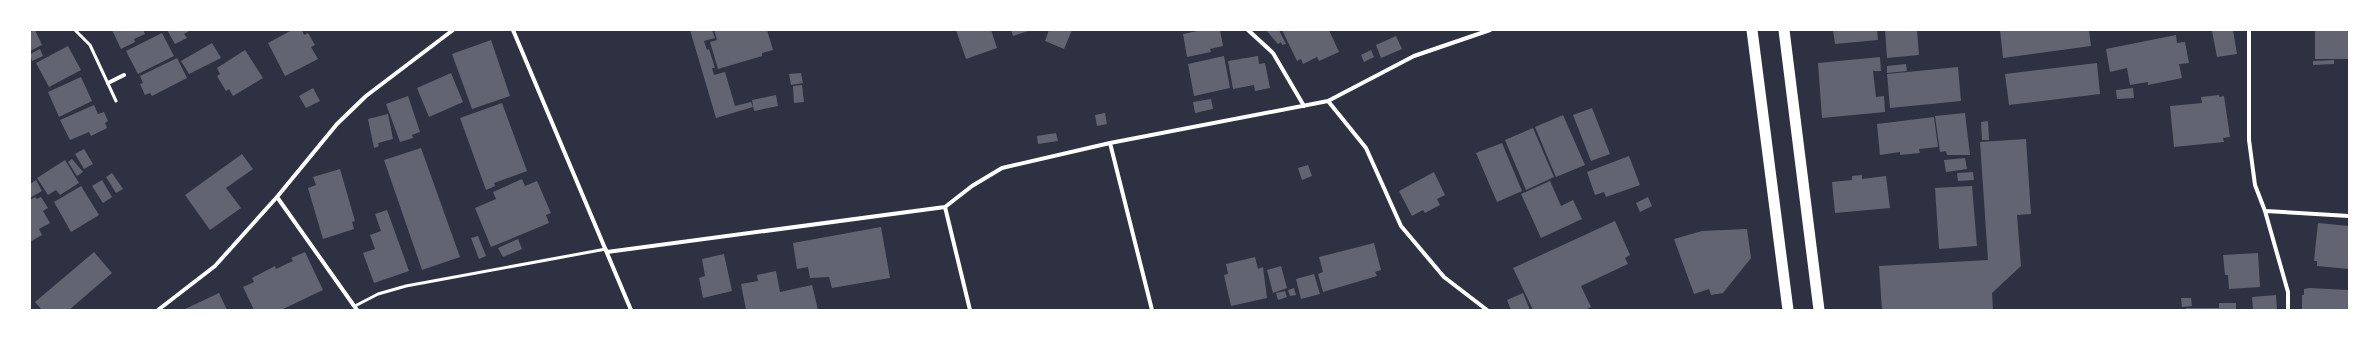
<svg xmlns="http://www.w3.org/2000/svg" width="2379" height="340" font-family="Helvetica,sans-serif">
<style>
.building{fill:#626471}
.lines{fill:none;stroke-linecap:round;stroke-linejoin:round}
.service{stroke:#fff;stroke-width:3}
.minor{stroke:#fff;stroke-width:4}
.trunk{stroke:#fff;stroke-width:11}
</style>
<rect width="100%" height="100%" fill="#2d3142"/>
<path class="building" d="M35 30 42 45 30 51V32Z
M112 30H143L145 34 134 39 135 42 121 49Z
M167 30H191L184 34 187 38 175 44Z
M292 30H302L304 35 308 33 315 45 311 47 318 59 285 76 268 43Z
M690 30H712L715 38 704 41 707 50 709 49 715 68H712L714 75 725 72 735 106 751 102 753 107 716 118Z
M714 30H767L773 50 762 53V56L718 69 710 42 717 40Z
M956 30H991L997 48 966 59Z
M1011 30H1031L1013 36Z
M1049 30H1072L1064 49 1045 41Z
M1202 30H1220L1223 46 1210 49 1211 52 1187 57 1183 34Z
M1266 30H1279L1286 44 1282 45 1281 42 1278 44Z
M1282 30H1329L1339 52 1319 61 1317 57 1303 64 1301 59 1297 61Z
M1833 30H1877L1878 40 1835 44Z
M1885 30H1917L1919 55 1887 58Z
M2000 30H2089L2091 46 2003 58Z
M2220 30H2233L2237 54 2217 57 2212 31Z
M2315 30H2349V59H2315Z
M162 33 174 56 138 74 126 51Z
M2176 35 2177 43 2185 42 2189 63 2179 64 2182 78 2148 85V82L2130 85 2127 68 2110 72 2106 49Z
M1396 36 1402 49 1381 58 1376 45Z
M491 40 510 96 472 109 452 54Z
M212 43 221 58 189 74 181 61Z
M68 46 81 70 49 87 36 63Z
M40 49 43 56 32 61 30 54Z
M245 50 263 78 233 96 229 89 226 91 217 76 220 74 217 68Z
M1371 50 1374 57 1364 62 1361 55Z
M1224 56 1230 88 1194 96 1188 64Z
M1258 56 1259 64 1265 63 1270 88 1255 91 1254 85 1233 89 1228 61Z
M1880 57 1881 71H1873L1876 97 1884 96 1885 112 1822 118 1818 63Z
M177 58 187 78 152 96 150 93 145 95 140 84 143 83 140 76Z
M2334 60V64L2313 65V61Z
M2097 63 2100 94 2009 105 2005 74Z
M1906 64 1907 71 1887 73V66Z
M1958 67 1961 101 1890 108 1887 74Z
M451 73 463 102 429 117 417 88Z
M801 73 803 83 791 85 789 74Z
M81 77 92 101 59 117 48 92Z
M802 85 804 102 794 103 793 86Z
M313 88 320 101 306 108 299 96Z
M2133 88 2134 98 2117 99 2116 90Z
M776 95 778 106 754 111 752 100Z
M2219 95V97L2224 96 2230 137 2223 138 2224 142 2174 147 2170 106 2202 103 2201 97Z
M408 96 420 132 412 135 413 138 400 142 386 104Z
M1211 99 1213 109 1195 113 1193 102Z
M502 103 527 171 494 183 495 186 486 190 460 118Z
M94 105 98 114 104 112 108 121 105 123 107 128 91 136 89 132 70 140 60 120Z
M1592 108 1610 154 1591 161 1573 115Z
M1105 113 1107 124 1097 126 1095 115Z
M1965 113 1970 155H1947L1946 151 1940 152 1935 116Z
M388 114 393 139 378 143 379 146 374 148 368 119Z
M1563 115 1585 165 1556 177 1535 127Z
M1934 117 1938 147 1919 149 1920 153 1900 155V152L1880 155 1877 124Z
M1988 121 1989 140H1982L1981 122Z
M1533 128 1554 177 1526 190 1505 140Z
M1056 133 1058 141 1038 144 1037 136Z
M2026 139 2031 214 2017 215 2021 266 1992 293 1993 310H1882L1879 266 1988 260 1980 142Z
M1502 143 1522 191 1497 202 1476 153Z
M421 148 460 257 422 270 384 160Z
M84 149 93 164 84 169 75 154Z
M242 154 253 169 226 188 241 208 210 230 185 195Z
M1629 156 1640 185 1606 197 1604 192 1595 195 1587 172Z
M1965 158 1967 169 1946 172 1944 160Z
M72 159 83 172 77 176 68 162Z
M65 160 79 183 60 195 56 190 48 195 37 178Z
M1308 165 1312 176 1302 180 1298 168Z
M340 169 355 221 352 222 354 229 323 239 308 188 316 185 313 177Z
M1434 172 1445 195 1437 199 1440 205 1425 213 1423 210 1412 216 1399 191Z
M1973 172 1974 180 1958 181 1957 173Z
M112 173 123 189 116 193 106 177Z
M1862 175V179L1886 176 1890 208 1835 213 1832 182 1852 180V176Z
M522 179 525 186 537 181 551 213 546 215 549 223 491 247 475 208 496 199 493 192Z
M36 180 42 191 30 198V184Z
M102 180 112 197 103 203 92 186Z
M1550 181 1561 206 1573 200 1582 219 1541 238 1521 194Z
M81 186 99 215 71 232 54 202Z
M1972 186 1977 246 1939 249 1935 188Z
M35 197 37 199 41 197 48 208 43 211 50 223 39 229 42 235 30 242V200Z
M1648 197 1652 206 1640 212 1636 203Z
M387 210 409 271 374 283 363 253 375 249 370 235 381 231 375 214Z
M1615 221 1630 255 1625 258 1628 264 1581 286 1591 307 1585 310H1533L1513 268Z
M2318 223 2349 226V269L2317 266V261H2314Z
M881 227 890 278 832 288 829 277 810 278 808 267 797 269 793 243Z
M1747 229 1751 258 1723 293 1711 295 1709 289 1694 294 1674 239 1702 231Z
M478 236 486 256 479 259 471 238Z
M518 239 522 249 503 257 498 248Z
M1374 243 1381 270 1375 272 1377 276 1323 292 1318 274 1323 272 1319 257Z
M94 252 112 273 69 310H42L35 302Z
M305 252 323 290 281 310H254L243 287 254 282 252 278 275 266 276 269 293 261 291 258Z
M2258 253 2260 287 2229 289 2228 275H2225L2223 255Z
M724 254 732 291 703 298 699 278 705 276 702 259Z
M1255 257 1258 269 1263 267 1267 298 1231 306 1224 275 1228 274 1226 264Z
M1281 266 1287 288 1273 293 1267 270Z
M776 271 780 292 812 285 818 310H746L741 284 758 281 757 275Z
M1314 274 1320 294 1301 299 1296 279Z
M1294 288 1296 295 1290 296 1288 290Z
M2310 288 2348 290V310H2302V295H2304V289Z
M1285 291 1287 297 1278 300 1276 293Z
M219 293 227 310H183Z
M1523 293 1530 310H1511L1507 300Z
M2276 295 2277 310H2253L2252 297Z
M2181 298H2191L2192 306 2182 307Z
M2219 303H2236V310H2186V308H2219Z"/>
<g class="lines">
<path class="service" d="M75 30 90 45 116 101
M355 306 378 294 406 286 606 249"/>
<path class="minor" d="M513 30 631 310
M1248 30 1273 53 1304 106
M2249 30V140L2255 185 2265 211 2288 292V310
M108 83 124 75
M1328 101 1414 56 1490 30
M1110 143 1152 310
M277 197 357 310
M945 207 970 310
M2265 211 2349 216
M607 252 945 207 972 186 1002 168 1110 143 1328 101 1366 148 1401 226 1444 277 1487 310
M158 310 215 266 277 197 337 124 366 96 453 30"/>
<path class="trunk" d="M1752 30 1788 310
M1784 30 1819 310"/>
</g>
<rect width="2379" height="340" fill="none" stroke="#ffffff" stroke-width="62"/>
</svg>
